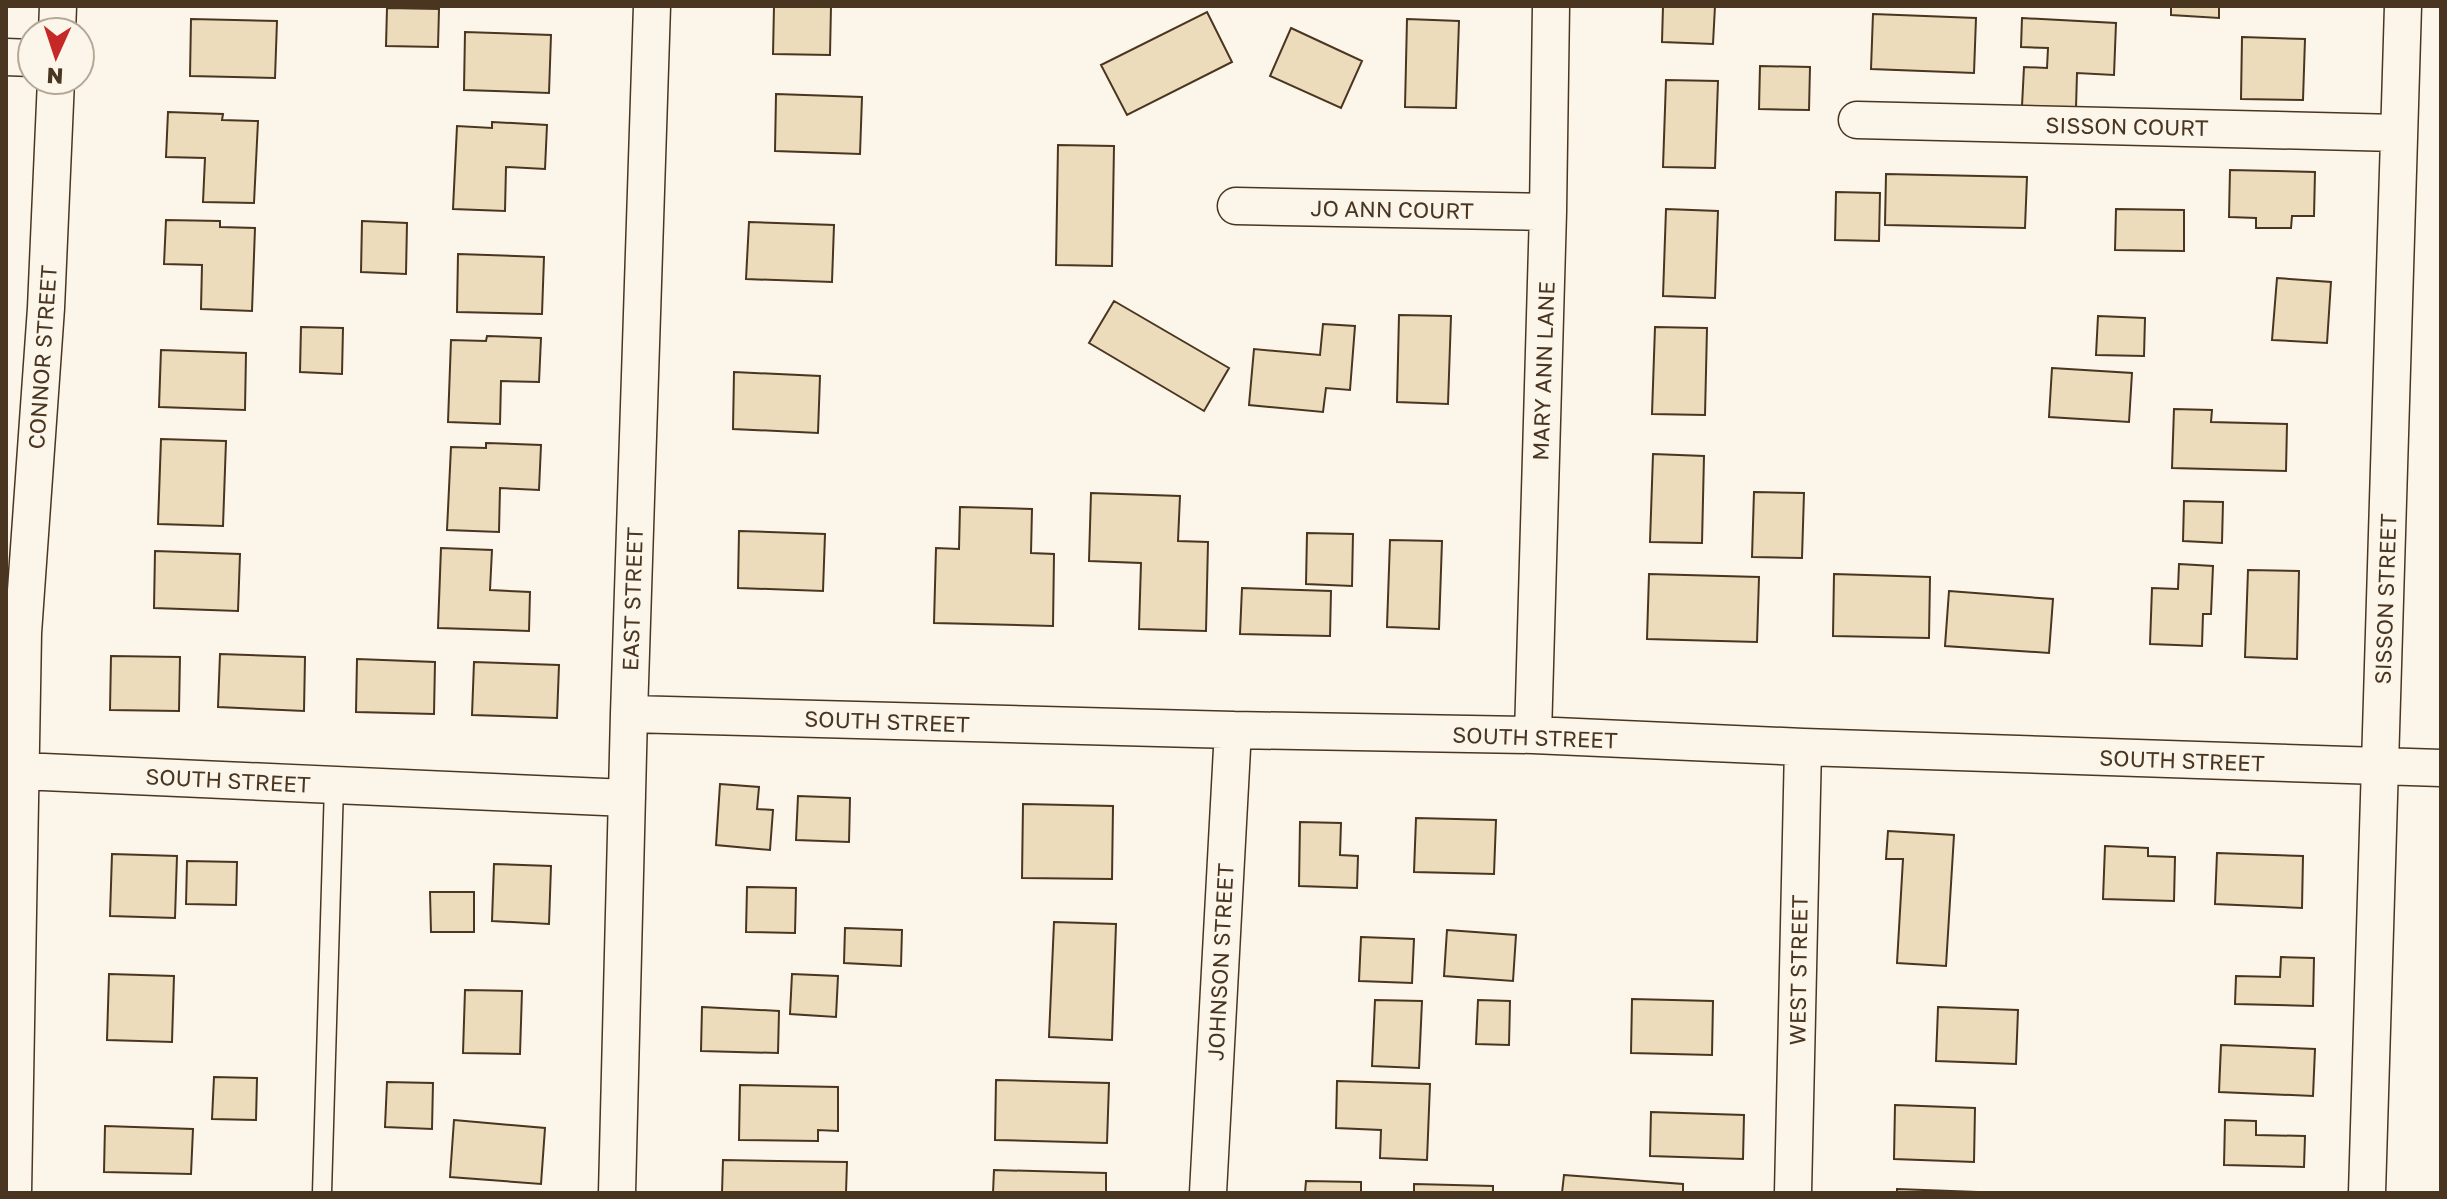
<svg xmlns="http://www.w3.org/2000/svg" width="2447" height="1199" font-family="'Golos Text',sans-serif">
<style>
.building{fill:#ecdcbc;stroke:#4a3520;stroke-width:2}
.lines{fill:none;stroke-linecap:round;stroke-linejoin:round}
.lane-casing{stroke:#4a3520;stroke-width:21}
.street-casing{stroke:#4a3520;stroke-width:39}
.lane{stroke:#fbf6e9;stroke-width:18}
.street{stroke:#fbf6e9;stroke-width:36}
.labels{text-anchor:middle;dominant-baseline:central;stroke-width:6;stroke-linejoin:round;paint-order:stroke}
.street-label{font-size:22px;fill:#4a3520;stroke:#fbf6e9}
</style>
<rect width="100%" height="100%" fill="#fbf6e9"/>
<path class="building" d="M774 6H831L830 55 773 54Z
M1663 6H1715L1713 44 1662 42Z
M2171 6H2219V18L2171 15Z
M387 8 439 9 438 47 386 46Z
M1207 12 1232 62 1127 115 1101 65Z
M1873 14 1976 18 1974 73 1871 69Z
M2022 18 2116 23 2114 75 2077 73 2076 108 2022 106 2024 67 2047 68 2048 48 2021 47Z
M191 19 277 21 275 78 190 76Z
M1407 19 1459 21 1456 108 1405 107Z
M1291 28 1362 61 1341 108 1270 76Z
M465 32 551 35 549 93 464 90Z
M2242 37 2305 39 2303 100 2241 99Z
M1760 66 1810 67 1809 110 1759 109Z
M1666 80 1718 81 1715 168 1663 167Z
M776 94 862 97 860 154 775 151Z
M168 112 223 114 222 120 258 121 254 203 203 202 205 158 166 157Z
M492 122 547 125 545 169 506 167 505 211 453 209 457 126 492 128Z
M1058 145 1114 146 1112 266 1056 265Z
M2230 170 2315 172 2314 216H2292L2291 228H2256V218L2229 217Z
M1886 174 2027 177 2025 228 1885 225Z
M1836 192 1880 193 1879 241 1835 240Z
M1666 209 1718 211 1715 298 1663 296Z
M2116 209 2184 210V251L2115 250Z
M166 220 220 221V227L255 228 252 311 201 309 202 265 164 264Z
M362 221 407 223 406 274 361 272Z
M749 222 834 225 832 282 746 279Z
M458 254 544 257 542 314 457 312Z
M2277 278 2331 282 2327 343 2272 340Z
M1114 301 1229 368 1204 411 1089 343Z
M1399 315 1451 316 1448 404 1397 402Z
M2098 316 2145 318 2144 356 2096 355Z
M1323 324 1355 326 1350 390 1326 388 1323 412 1249 405 1254 349 1320 355Z
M301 327 343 328 342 374 300 372Z
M1655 327 1707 328 1705 415 1652 414Z
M487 336 541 338 539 382 501 381 500 424 448 422 451 340 486 341Z
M161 350 246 353 245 410 159 407Z
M2052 368 2132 373 2129 422 2049 417Z
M734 372 820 376 818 433 733 429Z
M2174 409 2212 410 2211 422 2287 424 2286 471 2172 468Z
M161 439 226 441 223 526 158 524Z
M486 443 541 445 539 490 500 488 499 532 447 530 451 447 486 448Z
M1653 454 1704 456 1702 543 1650 542Z
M1754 492 1804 493 1802 558 1752 557Z
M1091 493 1180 496 1178 541 1208 542 1206 631 1139 629 1141 563 1089 561Z
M2184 501 2223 502 2222 543 2183 541Z
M960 507 1032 509 1031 553 1054 554 1053 626 934 623 936 548 959 549Z
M739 531 825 534 823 591 738 588Z
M1307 533 1353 534 1352 586 1306 584Z
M1390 540 1442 541 1439 629 1387 627Z
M441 548 492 550 490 590 530 592 529 631 438 628Z
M155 551 240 554 238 611 154 608Z
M2179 564 2213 566 2211 614H2203L2202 646 2150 644 2152 588 2178 589Z
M2248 570 2299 571 2297 659 2245 657Z
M1649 574 1759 577 1757 642 1647 639Z
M1834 574 1930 577 1929 638 1833 636Z
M1242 588 1331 591 1330 636 1240 634Z
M1949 591 2053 599 2049 653 1945 646Z
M220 654 305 657 304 711 218 707Z
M111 656 180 657 179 711 110 710Z
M357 659 435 662 434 714 356 712Z
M474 662 559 665 557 718 472 715Z
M720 784 759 787 757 809 773 810 770 850 716 845Z
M798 796 850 798 849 842 796 840Z
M1023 804 1113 806 1112 879 1022 878Z
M1416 818 1496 820 1494 874 1414 872Z
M1300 822 1341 823 1340 855 1358 856 1357 888 1299 886Z
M1888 831 1954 835 1946 966 1897 963 1903 859H1886Z
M2105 846 2148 848V856L2175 857 2174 901 2103 899Z
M2217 853 2303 856 2302 908 2215 904Z
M112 854 177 856 175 918 110 916Z
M187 861 237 862 236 905 186 904Z
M494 864 551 866 549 924 492 921Z
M747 887 796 888 795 933 746 932Z
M430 892H474V932H431Z
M1054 922 1116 924 1112 1040 1049 1037Z
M845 928 902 930 901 966 844 963Z
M1447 930 1516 935 1513 981 1444 976Z
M1361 937 1414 939 1412 983 1359 981Z
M2281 957 2314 958 2313 1006 2235 1004 2236 976 2280 977Z
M109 974 174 976 172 1042 107 1040Z
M792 974 838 976 836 1017 790 1014Z
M465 990 522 991 520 1054 463 1053Z
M1632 999 1713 1001 1712 1055 1631 1053Z
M1375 1000 1422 1001 1419 1068 1372 1066Z
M1478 1000 1510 1001 1509 1045 1476 1044Z
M702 1007 779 1011 778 1053 701 1051Z
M1938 1007 2018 1010 2016 1064 1936 1061Z
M2221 1045 2315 1049 2313 1096 2219 1092Z
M214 1077 257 1078 256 1120 212 1119Z
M996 1080 1109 1083 1107 1143 995 1140Z
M1337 1081 1430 1084 1427 1160 1380 1158 1381 1130 1336 1128Z
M387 1082 433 1083 432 1129 385 1127Z
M740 1085 838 1087V1131L818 1130V1141L739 1140Z
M1895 1105 1975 1108 1974 1162 1894 1159Z
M1651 1112 1744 1115 1743 1159 1650 1156Z
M454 1120 545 1128 541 1184 450 1177Z
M2225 1120 2256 1121V1135L2305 1136 2304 1167 2224 1165Z
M105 1126 193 1129 191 1174 104 1172Z
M723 1160 847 1162 846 1193H722Z
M994 1170 1106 1173V1193H993Z
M1564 1175 1683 1184V1193H1562Z
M1306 1181 1361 1182V1193H1305Z
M1414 1184 1493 1186V1193H1414Z
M1897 1189 1977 1192V1193H1897Z"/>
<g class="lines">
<defs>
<path id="lane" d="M322 1193 334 785"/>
<path id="street" d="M57 32 58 6
M6 57 32 58
M1857 120 2397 133
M1236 206 1548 212
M629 714 1233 730 1533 735 1803 747 2441 768
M1533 735 1548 212 1551 6
M21 771 627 798
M13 1193 23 633 46 308 56 80
M617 1193 629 714 652 6
M1208 1193 1233 730
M1793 1193 1803 747
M2367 1193 2403 6"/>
</defs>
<use href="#lane" class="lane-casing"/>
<use href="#street" class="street-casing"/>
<use href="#lane" class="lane"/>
<use href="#street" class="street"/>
</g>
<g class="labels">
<g class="street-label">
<text transform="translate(2127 126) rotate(1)">SISSON COURT</text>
<text transform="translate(1392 209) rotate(1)">JO ANN COURT</text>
<text transform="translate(42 357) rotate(-86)">CONNOR STREET</text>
<text transform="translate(1543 371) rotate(-88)">MARY ANN LANE</text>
<text transform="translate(632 599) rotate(-88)">EAST STREET</text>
<text transform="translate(2385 599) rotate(-88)">SISSON STREET</text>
<text transform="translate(887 721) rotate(2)">SOUTH STREET</text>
<text transform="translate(1535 737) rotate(2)">SOUTH STREET</text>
<text transform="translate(2182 760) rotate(2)">SOUTH STREET</text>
<text transform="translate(228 780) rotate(3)">SOUTH STREET</text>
<text transform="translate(1220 962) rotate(-87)">JOHNSON STREET</text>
<text transform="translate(1798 970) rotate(-89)">WEST STREET</text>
</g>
</g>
<rect width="2447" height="1199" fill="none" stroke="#4a3520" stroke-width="16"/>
<g transform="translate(56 56) rotate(183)"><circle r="38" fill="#fbf6e9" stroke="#b4a999" stroke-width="2"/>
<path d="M0-6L14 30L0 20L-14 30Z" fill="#c62828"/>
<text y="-12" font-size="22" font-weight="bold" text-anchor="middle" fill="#4a3520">N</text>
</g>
</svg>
